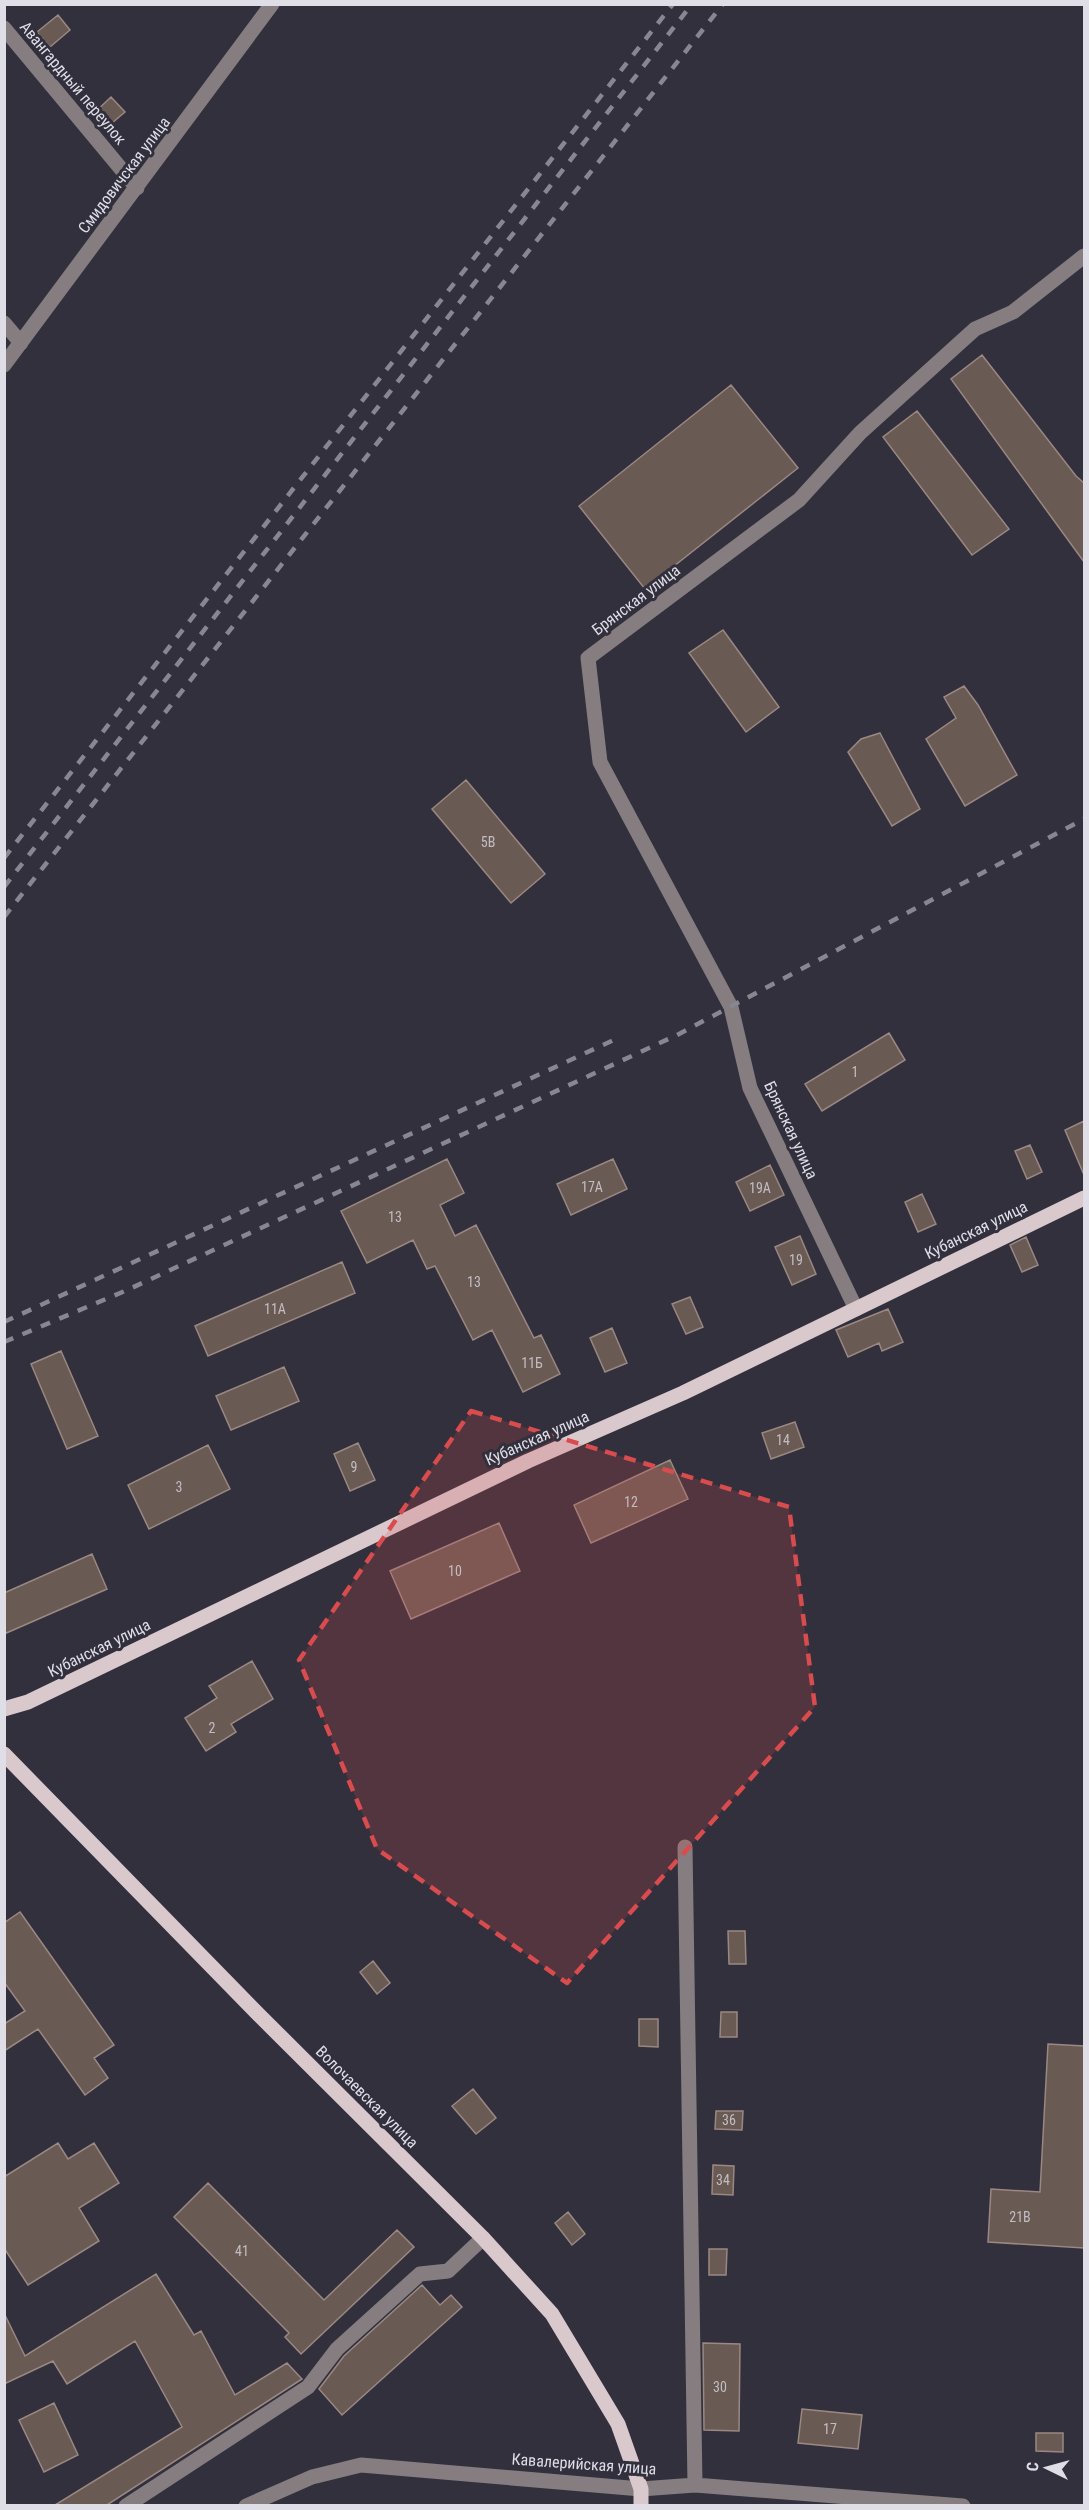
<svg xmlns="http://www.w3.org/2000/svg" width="1089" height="2510" font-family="'Roboto Condensed',sans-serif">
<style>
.building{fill:#6a5a54;stroke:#9a8882;stroke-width:1.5}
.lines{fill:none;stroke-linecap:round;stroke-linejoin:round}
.minor{stroke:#857d7f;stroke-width:15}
.major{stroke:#d9c8cc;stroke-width:15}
.rail{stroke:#888691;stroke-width:4.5;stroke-dasharray:10 10;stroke-linecap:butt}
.marked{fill:#d84c4e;fill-opacity:0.2;stroke:#d84c4e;stroke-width:4.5;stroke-dasharray:12 8;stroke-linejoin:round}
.labels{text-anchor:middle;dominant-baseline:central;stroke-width:6;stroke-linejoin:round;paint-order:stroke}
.number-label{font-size:14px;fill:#c2bdc2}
.street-label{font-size:16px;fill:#dfdee7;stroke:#32303d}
</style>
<rect width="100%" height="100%" fill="#32303d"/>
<path class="building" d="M58 15 70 30 50 47 37 32Z
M111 97 125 112 105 129 92 115Z
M982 355 1076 476 1084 483V562L951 379Z
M731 385 798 468 645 589 579 506Z
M917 411 1009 529 972 555 883 437Z
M723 630 779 707 746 732 689 653Z
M964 686 978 705 1017 775 965 806 926 739 956 718 944 697Z
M880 733 920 809 892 826 848 752 861 739Z
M466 780 545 874 511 903 432 809Z
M889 1033 905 1060 822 1111 805 1084Z
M1084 1121V1175L1065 1130Z
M1030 1145 1042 1172 1027 1179 1015 1151Z
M447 1159 464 1193 440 1205 455 1236 476 1225 534 1338 541 1335 560 1374 523 1392 492 1330 473 1340 435 1266 427 1269 413 1240 367 1263 341 1211Z
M613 1159 627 1189 571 1215 557 1184Z
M770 1165 784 1195 750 1211 736 1182Z
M922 1194 936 1224 918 1232 905 1202Z
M800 1236 816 1274 792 1285 775 1247Z
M1026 1237 1038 1265 1022 1272 1010 1245Z
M342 1262 355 1293 208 1356 195 1326Z
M690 1297 703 1327 686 1334 672 1304Z
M888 1309 903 1342 882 1351 879 1343 848 1357 836 1330Z
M612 1328 627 1363 605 1372 590 1338Z
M61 1351 98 1436 67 1449 31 1364Z
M284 1367 299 1401 231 1430 216 1396Z
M795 1422 804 1447 771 1459 762 1433Z
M358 1443 375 1480 350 1491 334 1454Z
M208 1445 230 1489 149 1529 128 1485Z
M670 1460 688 1499 591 1543 574 1505Z
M499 1523 520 1571 411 1619 390 1571Z
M92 1554 107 1589 4 1634V1593Z
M252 1661 273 1699 231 1724 236 1732 206 1751 185 1718 217 1698 209 1686Z
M20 1912 114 2045 94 2058 108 2078 85 2095 38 2029 4 2051V2024L25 2011 4 1982V1923Z
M728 1931H745L746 1964H729Z
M373 1961 390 1983 377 1994 360 1972Z
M721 2012H737V2037H720Z
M639 2019H658V2047L639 2046Z
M1048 2044 1084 2046V2248L988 2242 991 2189 1040 2192Z
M473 2089 496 2118 476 2134 452 2106Z
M716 2111H743L742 2130 715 2129Z
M58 2143 68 2159 94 2143 119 2183 79 2208 99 2241 28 2285 4 2248V2177Z
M713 2165 734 2166 733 2195 712 2194Z
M208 2183 324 2300 397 2230 414 2247 301 2354 285 2337 289 2333 174 2217Z
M568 2212 585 2234 572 2245 555 2223Z
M709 2249H727L726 2275H709Z
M156 2274 194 2335 201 2331 235 2395 287 2363 302 2379 107 2505H55L182 2427 135 2341 67 2384 53 2361 4 2384V2313L25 2356Z
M422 2285 440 2305 451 2295 462 2307 342 2415 319 2389 344 2356Z
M703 2343 740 2344 739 2431 704 2430Z
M54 2403 78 2455 44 2472 19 2420Z
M802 2409 862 2415 858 2449 798 2443Z
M1036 2433H1063V2452L1036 2451Z"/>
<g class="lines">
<path class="minor" d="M4 28 137 188
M4 323 21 343
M4 365 272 4
M856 1309 750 1088 731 1007 600 762 588 658 799 500 860 433 975 329 1013 312 1084 256
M685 1847 695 2485
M126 2506 308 2387 337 2349 420 2274 448 2271 483 2238
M246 2506 312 2477 361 2465 641 2489 695 2485 963 2506"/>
<path class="major" d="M4 1709 28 1702 528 1461 683 1393 1084 1198
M4 1754 259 2015 483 2238 552 2314 618 2424 641 2489V2506"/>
<path class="rail" d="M4 858 673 4
M4 887 692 4
M4 917 723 4
M4 1322 618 1038
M4 1342 125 1291 677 1035 1084 819"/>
</g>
<path class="marked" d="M471 1411 789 1507 815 1707 567 1983 377 1849 299 1660Z"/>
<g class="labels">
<g class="number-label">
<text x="488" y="842">5В</text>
<text x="855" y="1072">1</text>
<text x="592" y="1187">17А</text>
<text x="760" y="1188">19А</text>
<text x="395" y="1217">13</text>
<text x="796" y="1260">19</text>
<text x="474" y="1282">13</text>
<text x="275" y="1309">11А</text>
<text x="532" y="1363">11Б</text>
<text x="783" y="1440">14</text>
<text x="354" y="1467">9</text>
<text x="179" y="1487">3</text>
<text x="631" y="1502">12</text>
<text x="455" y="1571">10</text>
<text x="212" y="1728">2</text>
<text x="729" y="2120">36</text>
<text x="723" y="2180">34</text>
<text x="1020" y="2217">21В</text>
<text x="242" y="2251">41</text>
<text x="720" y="2387">30</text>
<text x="830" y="2429">17</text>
</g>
<g class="street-label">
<text transform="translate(73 83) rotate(50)">Авангардный переулок</text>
<text transform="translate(124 175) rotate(-53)">Смидовичская улица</text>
<text transform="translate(636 600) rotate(-37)">Брянская улица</text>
<text transform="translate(791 1130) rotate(65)">Брянская улица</text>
<text transform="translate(976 1230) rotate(-26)">Кубанская улица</text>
<text transform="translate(537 1438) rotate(-24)">Кубанская улица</text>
<text transform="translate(99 1648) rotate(-26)">Кубанская улица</text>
<text transform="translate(367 2097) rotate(45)">Волочаевская улица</text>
<text transform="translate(584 2464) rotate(4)">Кавалерийская улица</text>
</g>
</g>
<rect width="1089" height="2510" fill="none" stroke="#dfdee7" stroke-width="12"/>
<g transform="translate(1047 2468) rotate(275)" stroke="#32303d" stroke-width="4.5" paint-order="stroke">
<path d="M0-4.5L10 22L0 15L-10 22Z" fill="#dfdee7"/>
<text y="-9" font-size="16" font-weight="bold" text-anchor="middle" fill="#dfdee7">С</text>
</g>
</svg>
